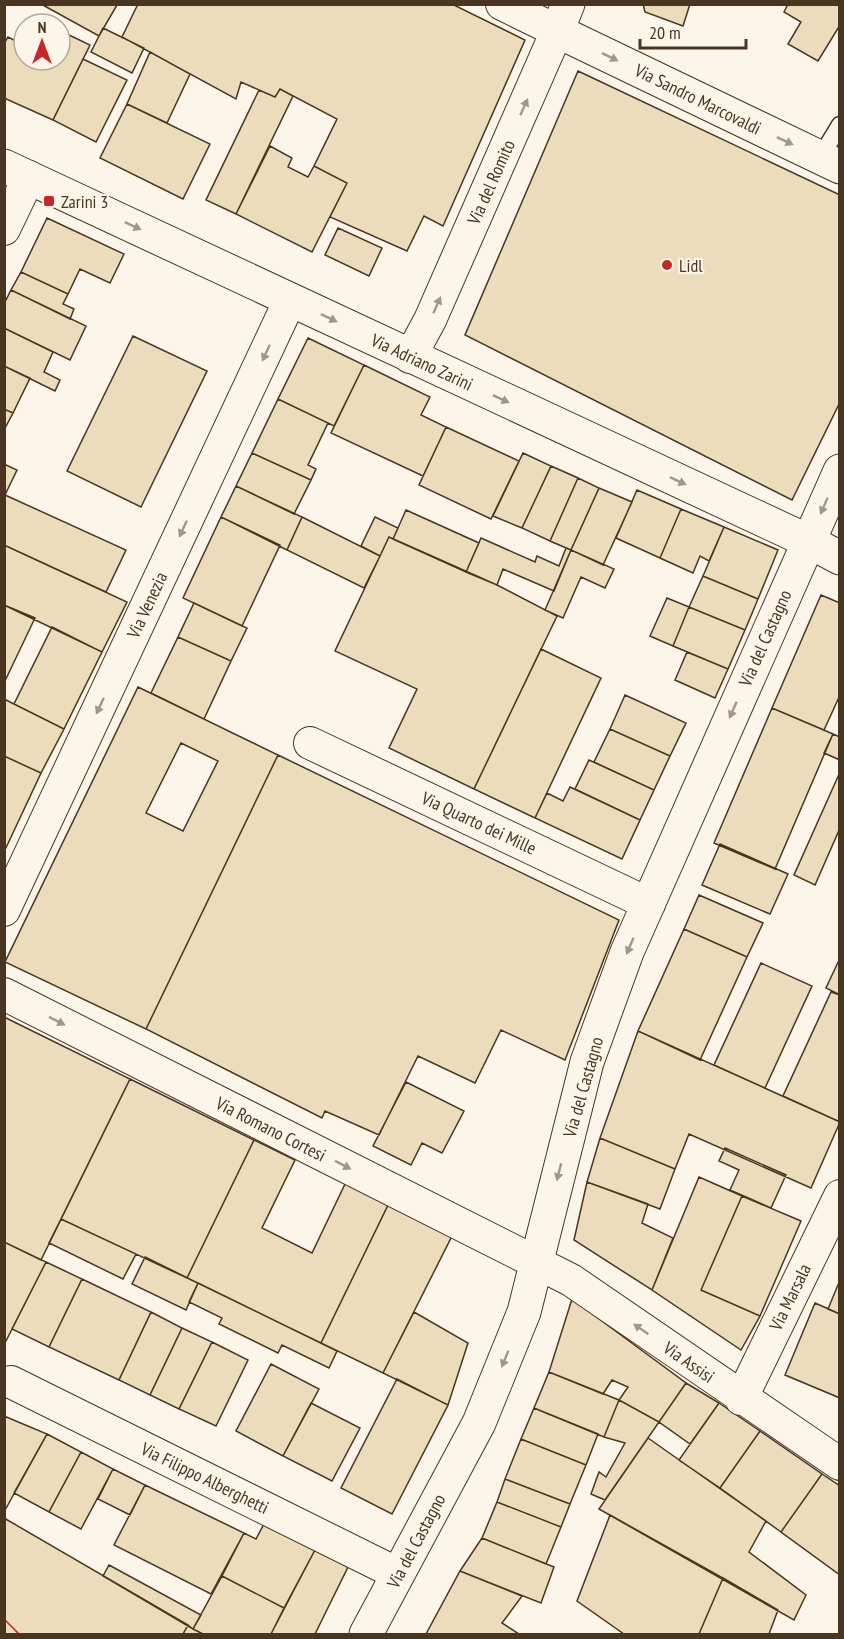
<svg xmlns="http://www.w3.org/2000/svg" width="844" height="1639" font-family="'PT Sans Narrow',sans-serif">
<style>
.building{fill:#ecdcbc;stroke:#4a3520;stroke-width:1.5;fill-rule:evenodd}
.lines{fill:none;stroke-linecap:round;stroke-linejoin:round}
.lane-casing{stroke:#4a3520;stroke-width:19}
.street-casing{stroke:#4a3520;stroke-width:34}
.secondary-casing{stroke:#4a3520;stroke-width:35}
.lane{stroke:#fbf6e9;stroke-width:16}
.street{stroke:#fbf6e9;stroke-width:32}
.secondary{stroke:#fbf6e9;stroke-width:33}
.power{stroke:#c62828;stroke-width:1.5;stroke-dasharray:21 4.5 3 4.5;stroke-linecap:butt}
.oneway{fill:#a29684}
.poi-dot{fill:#c62828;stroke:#fbf6e9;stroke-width:2}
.labels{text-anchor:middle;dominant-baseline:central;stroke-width:4.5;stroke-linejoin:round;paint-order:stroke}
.street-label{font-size:18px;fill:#4a3520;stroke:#fbf6e9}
.poi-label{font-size:18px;fill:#4a3520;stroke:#fbf6e9;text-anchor:start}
</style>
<rect width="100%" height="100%" fill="#fbf6e9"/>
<path class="building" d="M41 4H116L117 5 99 36Z
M138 4H452L525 40 443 226 424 216 407 251 330 217 347 183 314 166 337 119 280 89 275 97 241 82 236 99 122 37Z
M643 4H690L683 26 645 12Z
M788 4H840V25L818 61 788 44 801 22 784 12Z
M103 28 144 48 132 73 91 52Z
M67 34 90 45 53 120 4 98V44L8 37 24 45V60L55 61 60 60V50Z
M150 52 190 74 167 123 127 104Z
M83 59 127 80 96 142 53 120Z
M578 71 840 195V402L792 500 465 335Z
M280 89 293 96 236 214 206 200 259 90 275 97Z
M127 104 210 144 183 199 100 158Z
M270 146 292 158 288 167 308 177 314 166 347 183 312 252 236 214Z
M47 218 124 254 110 283 80 269 68 294 21 272Z
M338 228 382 248 369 276 325 255Z
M21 272 68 294 63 304 74 309 70 319 11 290Z
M11 290 86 326 70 360 4 328V304Z
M4 328 53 352 44 372 60 380 55 391 4 366Z
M133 336 207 371 141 507 67 471Z
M308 338 364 365 334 426 278 399Z
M364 365 430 397 421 415 446 427 423 476 331 433Z
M4 366 30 378 13 413 4 409Z
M278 399 328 423 308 465 316 469 311 480 252 453Z
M4 409 13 413 4 430Z
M446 427 519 461 491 519 419 485Z
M252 453 311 480 294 514 236 486Z
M523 453 551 466 522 528 493 516Z
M4 464 17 470 4 497Z
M551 466 578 478 550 541 522 528Z
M578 478 599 488 571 550 550 541Z
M236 486 302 517 287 550 221 517Z
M599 488 632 502 603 565 571 550Z
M637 490 681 509 660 558 616 538Z
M5 495 126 550 106 592 4 545Z
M681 509 724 527 709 561 700 556 693 573 660 558Z
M406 510 479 543 466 572 393 539Z
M221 517 280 545 242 626 183 598Z
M302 517 380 556 364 588 287 550Z
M375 517 398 528 393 539 389 537 380 556 361 546Z
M724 527 778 550 758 599 703 576Z
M389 537 497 585 557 616 474 789 389 748 417 689 335 651Z
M481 538 535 562 537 556 559 566 566 548 571 550 554 591 503 569 497 585 466 572Z
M4 545 127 602 102 652 4 605Z
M571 550 614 569 605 588 581 577 563 618 545 610Z
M703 576 758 599 745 630 689 607Z
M821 595 840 603V695L824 730 772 708Z
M667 598 689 607 673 646 650 636Z
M194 603 247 628 231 661 178 637Z
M4 605 35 618 4 683Z
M689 607 745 630 728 669 673 646Z
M52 627 102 652 64 729 14 704Z
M178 637 231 661 204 719 151 693Z
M541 649 601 678 535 818 474 789Z
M687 652 728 669 715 698 675 680Z
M138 687 278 755 146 1029 5 962ZM181 743 218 761 183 831 146 813Z
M625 695 686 723 670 756 610 729Z
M4 699 64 729 41 773 4 756Z
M772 708 833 734 775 869 714 843Z
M610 729 670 756 654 790 594 762Z
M833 734 840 737V760L824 753Z
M278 755 619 920 565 1060 501 1030 475 1083 418 1056 379 1135 325 1111 322 1118 146 1029Z
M4 756 41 773 4 852Z
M589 760 654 790 640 820 575 789Z
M840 772V828L815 885 794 875Z
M570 787 640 820 622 859 535 818 547 793 563 801Z
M720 844 788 874 770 914 702 885Z
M699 895 763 923 747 957 684 929Z
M684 929 747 957 700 1060 638 1031Z
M840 958V995L826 988Z
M761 963 812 986 765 1088 714 1065Z
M831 992 840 995V1122L783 1096Z
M4 1017 130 1079 41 1260 4 1242Z
M638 1031 840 1122 811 1188 689 1134 675 1169 600 1138Z
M130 1079 254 1140 187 1278 61 1219Z
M406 1082 464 1111 442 1153 422 1143 411 1165 373 1146Z
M600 1138 675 1169 660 1209 587 1182Z
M254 1140 295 1160 262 1228 312 1253 346 1182 389 1203 321 1343 187 1278Z
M725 1148 786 1175 771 1208 730 1190 739 1170 719 1161Z
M699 1177 742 1196 701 1290 760 1316 741 1350 652 1290Z
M587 1182 648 1204 642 1223 673 1238 652 1290 574 1240Z
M742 1196 801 1221 760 1316 701 1290Z
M389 1203 453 1234 383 1373 321 1343Z
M61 1219 136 1254 123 1279 49 1243Z
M4 1242 46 1262 4 1345Z
M145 1257 198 1283 186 1310 132 1284Z
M46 1262 82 1279 49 1347 12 1329Z
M82 1279 151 1312 119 1380 49 1347Z
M840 1280V1314L828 1309Z
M198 1283 337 1351 329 1368 282 1345 278 1353 219 1324 222 1318 189 1302Z
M572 1299 686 1383 659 1422 619 1400 628 1387 612 1380 603 1394 549 1372Z
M815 1303 840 1314V1398L785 1375Z
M151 1312 182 1328 150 1395 119 1380Z
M414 1312 468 1343 448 1405 383 1373Z
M182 1328 212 1342 179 1409 150 1395Z
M212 1342 248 1360 216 1426 179 1409Z
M271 1364 319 1389 283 1456 236 1431Z
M549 1372 619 1400 604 1437 534 1408Z
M397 1379 448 1405 392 1514 341 1488Z
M686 1383 719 1403 690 1444 659 1422Z
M619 1400 659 1422 605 1500 591 1494 599 1472 606 1477 625 1443 604 1437Z
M311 1403 360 1428 332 1481 283 1456Z
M719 1403 760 1431 720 1488 679 1460Z
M534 1408 598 1434 586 1465 521 1439Z
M4 1416 47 1434 4 1512Z
M760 1431 822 1474 781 1532 720 1488Z
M47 1434 81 1452 49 1512 14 1493Z
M648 1438 766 1521 749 1552 806 1595 794 1620 599 1509Z
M521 1439 586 1465 570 1504 505 1479Z
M81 1452 113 1469 81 1529 49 1512Z
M113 1469 145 1485 130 1515 98 1499Z
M822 1474 840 1486V1575L781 1532Z
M505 1479 570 1504 561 1527 497 1502Z
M145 1485 244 1533 211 1594 114 1545Z
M497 1502 561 1527 546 1564 482 1538Z
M610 1515 723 1578 699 1634H624L577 1601Z
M4 1518 188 1625 183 1634H4Z
M265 1522 316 1548 284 1608 222 1576 244 1533 256 1539Z
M482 1538 554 1567 541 1603 460 1571Z
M316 1548 348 1567 315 1634H271Z
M109 1565 201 1615 193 1629 103 1576Z
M460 1571 522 1596 502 1623 519 1634H426Z
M222 1576 284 1608 271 1634H203L193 1629Z
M723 1578 778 1610 769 1634H699Z
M188 1625 193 1629 203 1634H183Z"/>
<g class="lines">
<defs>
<path id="lane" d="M820 158 840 125"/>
<path id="street" d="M4 229 29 177
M410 357 430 320 557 31 502 4
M310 743 649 904
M4 910 290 300
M4 994 571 1280 840 1464
M11 1382 398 1574
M741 1399 840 1196"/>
<path id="secondary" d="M568 4 557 31 840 167
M4 166 808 541 840 558
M366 1634 479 1423 524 1312 587 1062 627 952 840 471"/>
</defs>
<use href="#lane" class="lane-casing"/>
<use href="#street" class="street-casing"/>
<use href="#secondary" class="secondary-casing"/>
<use href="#lane" class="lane"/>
<use href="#street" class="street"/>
<use href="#secondary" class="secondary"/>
<path class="power" d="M4 1619 19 1634"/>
</g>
<defs><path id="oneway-solid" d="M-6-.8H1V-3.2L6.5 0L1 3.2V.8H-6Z" transform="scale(1.5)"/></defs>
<g class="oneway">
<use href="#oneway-solid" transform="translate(610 57) rotate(26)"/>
<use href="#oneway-solid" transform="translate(524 107) rotate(-66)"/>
<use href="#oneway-solid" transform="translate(785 141) rotate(25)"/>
<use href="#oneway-solid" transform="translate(133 226) rotate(25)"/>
<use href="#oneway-solid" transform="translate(437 305) rotate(-66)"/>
<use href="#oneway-solid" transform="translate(329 318) rotate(26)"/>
<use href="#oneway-solid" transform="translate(266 353) rotate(115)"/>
<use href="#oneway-solid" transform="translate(501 399) rotate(25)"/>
<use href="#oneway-solid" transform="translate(678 481) rotate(25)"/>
<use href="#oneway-solid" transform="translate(824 506) rotate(114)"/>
<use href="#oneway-solid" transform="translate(183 529) rotate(115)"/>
<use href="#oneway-solid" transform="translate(100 706) rotate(115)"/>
<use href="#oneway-solid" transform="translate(733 710) rotate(114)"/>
<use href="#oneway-solid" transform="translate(630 946) rotate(113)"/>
<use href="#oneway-solid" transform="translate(57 1021) rotate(27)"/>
<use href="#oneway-solid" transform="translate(343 1165) rotate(27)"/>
<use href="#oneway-solid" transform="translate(559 1172) rotate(104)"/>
<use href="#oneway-solid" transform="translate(641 1329) rotate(-145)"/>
<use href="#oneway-solid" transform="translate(505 1359) rotate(112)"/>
</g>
<g class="poi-dot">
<rect x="43" y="195" width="12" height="12" rx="3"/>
<circle cx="667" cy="265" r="6"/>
</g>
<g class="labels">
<g class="street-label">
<text transform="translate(698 99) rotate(26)">Via Sandro Marcovaldi</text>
<text transform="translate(491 182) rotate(-66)">Via del Romito</text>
<text transform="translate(422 362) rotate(25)">Via Adriano Zarini</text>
<text transform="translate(147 605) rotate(-65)">Via Venezia</text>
<text transform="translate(765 638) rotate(-66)">Via del Castagno</text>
<text transform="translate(479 823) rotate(25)">Via Quarto dei Mille</text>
<text transform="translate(583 1087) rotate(-74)">Via del Castagno</text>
<text transform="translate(271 1129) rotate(27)">Via Romano Cortesi</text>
<text transform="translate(790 1297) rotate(-64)">Via Marsala</text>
<text transform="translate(689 1362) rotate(35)">Via Assisi</text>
<text transform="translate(205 1478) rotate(26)">Via Filippo Alberghetti</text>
<text transform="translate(416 1541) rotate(-62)">Via del Castagno</text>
</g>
<g class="poi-label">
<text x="61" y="201">Zarini 3</text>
<text x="679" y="265">Lidl</text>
</g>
</g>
<rect width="844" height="1639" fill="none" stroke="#4a3520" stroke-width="12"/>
<g transform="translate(42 42)"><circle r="28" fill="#fbf6e9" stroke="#b4a999" stroke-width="1.5"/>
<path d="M0-4.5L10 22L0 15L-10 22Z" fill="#c62828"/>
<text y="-9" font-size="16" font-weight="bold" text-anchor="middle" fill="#4a3520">N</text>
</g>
<path d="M640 39v9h106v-9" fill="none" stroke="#4a3520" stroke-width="3"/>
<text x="649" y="39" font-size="18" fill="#4a3520" stroke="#fbf6e9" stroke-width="4.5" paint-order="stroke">20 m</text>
</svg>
